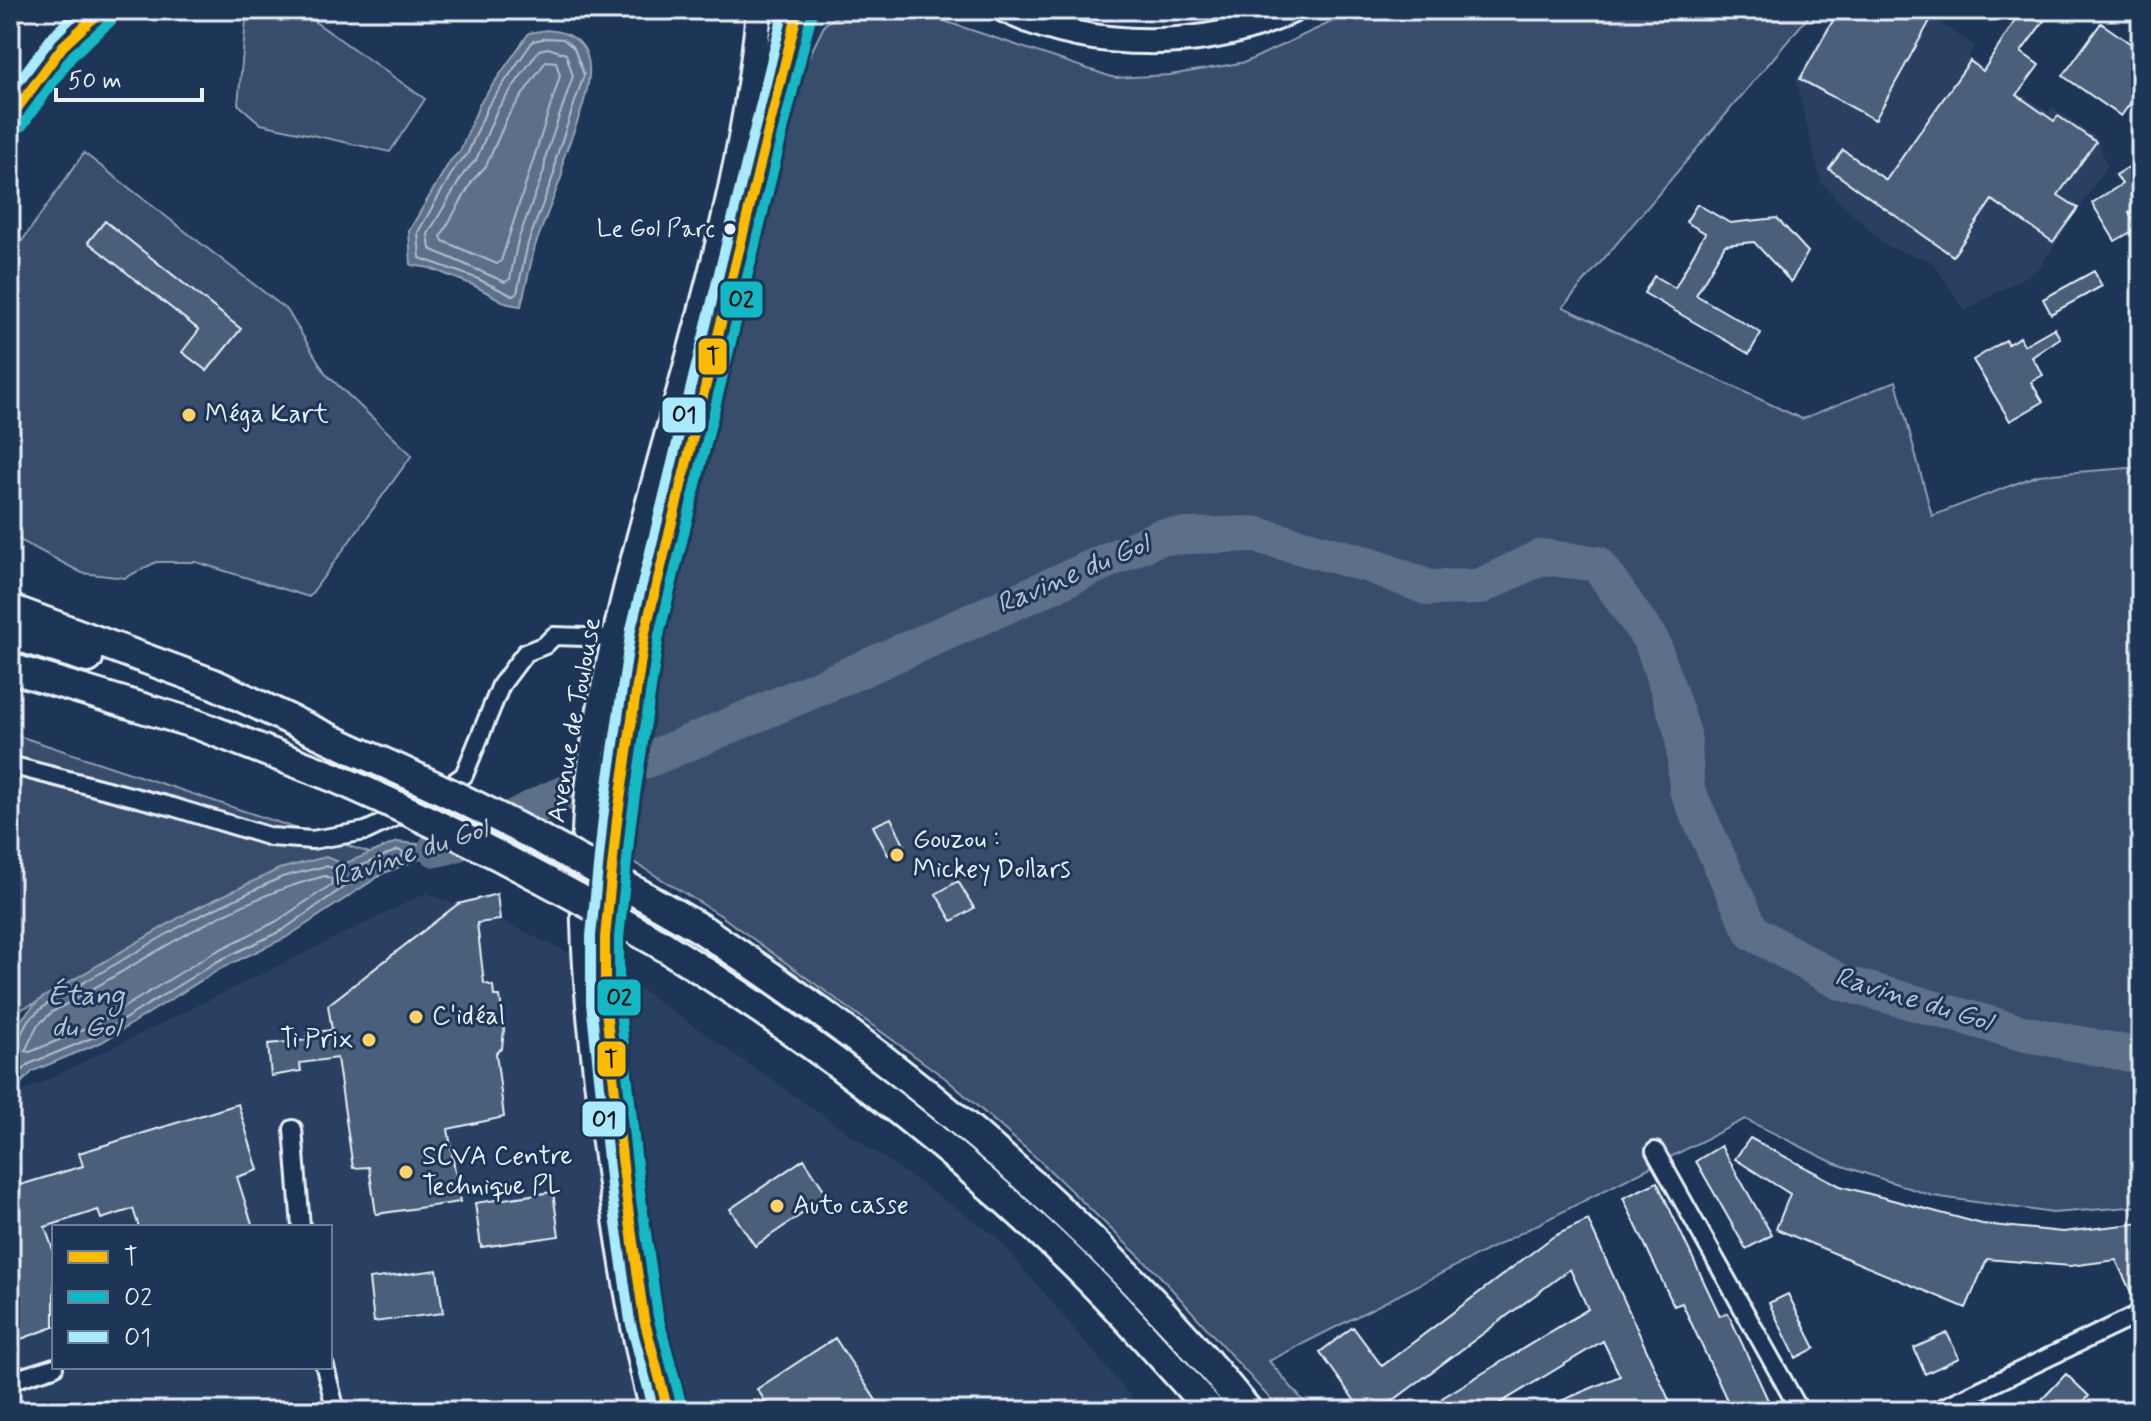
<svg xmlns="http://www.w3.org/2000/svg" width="2151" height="1421" font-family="Mynerve,sans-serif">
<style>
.built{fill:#2a4162;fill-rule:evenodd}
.green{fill:#374d6c;stroke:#909fb2;stroke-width:2}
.water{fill:#5d7089;stroke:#95a4b5;stroke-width:2}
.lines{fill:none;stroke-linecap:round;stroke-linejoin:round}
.shore{stroke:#b0bdcc;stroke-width:2}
.river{stroke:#5d7089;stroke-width:36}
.building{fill:#495e7a;stroke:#e8f1f8;stroke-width:2}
.minor-casing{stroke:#e8f1f8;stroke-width:22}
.secondary-casing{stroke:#e8f1f8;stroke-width:30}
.trunk-casing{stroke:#e8f1f8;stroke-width:34}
.minor{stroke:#1d3557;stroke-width:16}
.secondary{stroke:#1d3557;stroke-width:24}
.trunk{stroke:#1d3557;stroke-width:28}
.trunk-bridge-casing{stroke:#e8f1f8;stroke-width:34;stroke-linecap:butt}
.trunk-bridge{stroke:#1d3557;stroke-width:28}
.bus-1-casing{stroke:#1d3557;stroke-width:16}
.bus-2-casing{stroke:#1d3557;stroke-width:16}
.bus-3-casing{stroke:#1d3557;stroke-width:16}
.bus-1{stroke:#fbbb00;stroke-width:10}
.bus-2{stroke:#13b8c4;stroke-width:10}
.bus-3{stroke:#a9eaff;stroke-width:10}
.bus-dot{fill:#e8f1f8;stroke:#1d3557;stroke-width:3}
.poi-dot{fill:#ffd166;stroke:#1d3557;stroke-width:3}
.labels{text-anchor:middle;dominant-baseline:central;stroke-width:6;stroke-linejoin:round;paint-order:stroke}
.bus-label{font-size:24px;fill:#e8f1f8;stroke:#1d3557;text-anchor:end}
.poi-label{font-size:26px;fill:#e8f1f8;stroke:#1d3557;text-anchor:start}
.street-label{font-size:26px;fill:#e8f1f8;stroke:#1d3557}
.water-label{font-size:28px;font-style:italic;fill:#b7c4d1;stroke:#1d3557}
.line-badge{stroke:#1d3557;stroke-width:3}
.pale-badge-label{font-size:22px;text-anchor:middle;font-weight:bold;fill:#111}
</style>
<rect width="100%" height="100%" fill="#1d3557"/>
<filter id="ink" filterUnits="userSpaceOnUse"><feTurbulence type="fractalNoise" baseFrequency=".0125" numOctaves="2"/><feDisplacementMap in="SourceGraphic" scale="16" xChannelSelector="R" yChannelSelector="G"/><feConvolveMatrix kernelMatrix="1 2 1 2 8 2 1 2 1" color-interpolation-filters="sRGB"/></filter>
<g filter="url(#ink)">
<path class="built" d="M1835 10H1921L1975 46 1968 57 2048 112 2052 107 2097 138 2107 166 2040 268 1965 311 1933 262 1886 246 1821 183 1796 81Z
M426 893 500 920 632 983 996 1236 1143 1411H10V1098ZM54 1227H330V1367H54Z"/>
<path class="green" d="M247 10H298L425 99 390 152 261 124 238 104Z
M847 10H911L1115 78 1170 75 1246 62 1357 10H1814L1563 307 1802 419 1896 381 1932 516 2038 475 2141 467V1206L2053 1213 1933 1196 1834 1163 1745 1119 1269 1361 1312 1411H1281L1160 1276 1040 1161 945 1078 720 915 596 839 653 603 770 168 801 73 825 24Z
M84 153 287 310 326 374 412 455 309 597 196 562H156L125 578 82 573 10 535V258Z
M10 733 376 855 10 1014Z"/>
<path class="water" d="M547 30C622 36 577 118 563 160L562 175 535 246 521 306 508 304 473 285 430 268 411 265 409 231 450 161 460 151 480 103 529 33Z
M397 842 450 847 384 873 287 937 220 969 102 1042 33 1071 10 1094C10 1047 4 1031 42 998L189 912 279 869 326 857 344 864Z"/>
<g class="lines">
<path class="shore" d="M547 38 563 39 574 48 584 75 556 158 554 174 528 243 517 293 513 296 476 278 420 258 418 232 456 166 467 155 488 106 533 41Z
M548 48 566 54 573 76 546 155 544 171 518 240 510 279 505 282 430 249 428 234 464 173 476 160 497 110 539 50Z
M546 61 556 62 560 76 501 261 497 264 443 241 441 236 473 180 486 166 508 116Z
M325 876 332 879 331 885 277 921 211 954 95 1025 30 1052 25 1051 37 1026 52 1012C140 964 227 900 325 876Z
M10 1041 19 1038 28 1020 47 1004 193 919 282 877 326 866 346 872 398 850 403 852 402 857 348 884 283 930 216 962 99 1035 29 1064 10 1083"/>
<path class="river" d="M436 849C473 843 525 809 563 794 764 714 962 626 1160 537L1253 534 1370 565 1429 588 1479 587 1541 557 1598 564 1652 642 1683 734 1687 790 1752 932 1840 982 2022 1033 2141 1056"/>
</g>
<path class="building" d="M1839 10H1914L1931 19 1875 120 1800 79Z
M2022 10H2052L2021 52 2039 65 2017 95 2054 121 2058 116 2096 142 2058 195 2078 208 2053 242 1992 200 1953 256 1829 169 1843 150 1886 180 1970 61 1983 71Z
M2101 23 2141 51V88L2121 116 2063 76Z
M2132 165 2135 170 2141 166V206L2129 213 2138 228 2115 241 2092 203 2122 184 2116 175Z
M1697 204 1730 223 1777 218 1808 252 1791 282 1754 242 1725 245 1696 295 1761 333 1749 354 1644 293 1654 276 1675 288 1705 233 1686 222Z
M105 221 241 329 207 371 182 352 199 330 88 242Z
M2094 271 2102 286 2051 314 2043 299Z
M2054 328 2060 338 2032 357 2043 375 2031 382 2043 402 2010 421 1973 360 2006 340 2008 344 2020 337 2024 345Z
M891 818 905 847 888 855 873 826Z
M958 881 974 908 952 921 936 894Z
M497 894 500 920 477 923 484 983 493 986 494 996H500L504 1030 502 1048 496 1053 504 1117 448 1129 460 1202 376 1214 369 1167 353 1168 337 1058 300 1063 301 1071 271 1076 268 1044 307 1040V1033L332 1030 328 1005 458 904Z
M238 1104 258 1170 237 1177 253 1227H139L133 1209 101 1219 98 1210 45 1227 54 1253V1327L10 1343V1188L83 1166 79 1153Z
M1750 1138 1840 1186 1982 1224 2063 1232 2141 1223V1302L2136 1303 2116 1260 2070 1266 1987 1259 1966 1308 1776 1229 1790 1194 1735 1159Z
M1721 1146 1772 1235 1746 1249 1696 1161Z
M804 1159 828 1196 755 1246 730 1209Z
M1657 1182 1720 1316 1728 1313 1773 1411H1732L1682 1303 1674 1306 1623 1198Z
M553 1192 559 1236 481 1247 475 1203Z
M1588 1220 1674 1411H1537L1620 1376 1603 1341 1487 1411H1450L1442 1398 1588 1309 1570 1269 1379 1411H1362L1320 1352 1353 1327 1382 1366 1554 1236Z
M437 1270 443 1313 374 1322 369 1279Z
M1788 1294 1815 1348 1796 1358 1769 1303Z
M1947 1333 1959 1358 1925 1374 1914 1348Z
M835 1338 883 1411H772L757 1389Z
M2066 1374 2089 1396 2074 1411H2031Z"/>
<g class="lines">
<defs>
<path id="minor" d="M10 765 173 807 271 837 312 840 366 831 423 804 464 775 501 685 525 653 545 645 554 636 616 638
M293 1129 301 1227
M1655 1151 1800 1411
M325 1367 336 1411
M10 1381 54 1367
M1936 1411 2141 1313"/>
<path id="secondary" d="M1005 10C1091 51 1206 52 1293 10
M757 101 798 10
M653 1411C630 1323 619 1240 606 1150 587 1012 572 876 595 737 636 492 737 258 759 10"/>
<path id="trunk" d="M10 118C37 79 63 38 102 10
M10 609 214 684 354 750
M10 634 88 658
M10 668 196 724 333 777
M703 930C904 1064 1096 1222 1248 1411
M662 945C801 1031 929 1127 1048 1239 1106 1293 1158 1352 1211 1411"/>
</defs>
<use href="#minor" class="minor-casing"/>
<use href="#secondary" class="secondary-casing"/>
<use href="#trunk" class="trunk-casing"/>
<use href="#minor" class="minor"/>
<use href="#secondary" class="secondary"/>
<use href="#trunk" class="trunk"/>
<defs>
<path id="trunk-bridge" d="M354 750C475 801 589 864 703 930
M333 777C447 826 554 883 662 945"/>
</defs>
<use href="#trunk-bridge" class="trunk-bridge-casing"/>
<use href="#trunk-bridge" class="trunk-bridge"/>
<defs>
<path id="bus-1" d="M10 118 63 46 102 10
M668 1411 644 1319 626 1194 605 1001V937L617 820 645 632 798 10"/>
<path id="bus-2" d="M22 126 73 55 111 21
M682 1407 658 1316 640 1192 619 1000V938L631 822 659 635 812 13"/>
<path id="bus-3" d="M10 93 52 37 79 10
M654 1411 630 1321 612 1196 591 1003V936L603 818 631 629 784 10"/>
</defs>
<use href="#bus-1" class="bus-1-casing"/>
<use href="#bus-2" class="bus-2-casing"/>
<use href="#bus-3" class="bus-3-casing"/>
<use href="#bus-1" class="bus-1"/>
<use href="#bus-2" class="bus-2"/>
<use href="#bus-3" class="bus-3"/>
</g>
</g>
<circle class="bus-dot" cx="730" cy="229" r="7"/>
<g class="poi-dot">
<circle cx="189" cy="415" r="8"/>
<circle cx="897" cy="855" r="8"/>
<circle cx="416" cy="1017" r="8"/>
<circle cx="369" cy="1040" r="8"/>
<circle cx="406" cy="1172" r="8"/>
<circle cx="777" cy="1206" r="8"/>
</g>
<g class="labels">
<g class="bus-label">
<text x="715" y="229">Le Gol Parc</text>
</g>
<g class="poi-label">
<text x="205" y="415">Méga Kart</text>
<text x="913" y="840">Gouzou :<tspan x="913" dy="30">Mickey Dollars</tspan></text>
<text x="432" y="1017">C'idéal</text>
<text x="353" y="1040" text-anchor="end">Ti Prix</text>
<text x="422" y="1157">SCVA Centre<tspan x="422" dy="30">Technique PL</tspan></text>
<text x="793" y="1206">Auto casse</text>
</g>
<g class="street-label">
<text transform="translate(575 720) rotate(-80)">Avenue de Toulouse</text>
</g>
<g class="water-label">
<text transform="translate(1073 575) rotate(-23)">Ravine du Gol</text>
<text transform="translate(410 854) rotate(-18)">Ravine du Gol</text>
<text x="86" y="996">Étang<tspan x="86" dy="32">du Gol</tspan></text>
<text transform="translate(1913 1000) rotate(17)">Ravine du Gol</text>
</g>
</g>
<g class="line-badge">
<rect x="719" y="280" width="45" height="39" rx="8" fill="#13b8c4"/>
<rect x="697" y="337" width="31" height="39" rx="8" fill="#fbbb00"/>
<rect x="661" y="396" width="46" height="38" rx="8" fill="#a9eaff"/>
<rect x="596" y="978" width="46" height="39" rx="8" fill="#13b8c4"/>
<rect x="596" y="1040" width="31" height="38" rx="8" fill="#fbbb00"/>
<rect x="581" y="1100" width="46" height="38" rx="8" fill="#a9eaff"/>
</g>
<g class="pale-badge-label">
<text x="741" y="307">O2</text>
<text x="713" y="364">T</text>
<text x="684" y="422">O1</text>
<text x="619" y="1005">O2</text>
<text x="611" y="1067">T</text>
<text x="604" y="1127">O1</text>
</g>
<rect width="2151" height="1421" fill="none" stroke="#1d3557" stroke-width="40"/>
<rect x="20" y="20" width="2111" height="1381" fill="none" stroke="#e8f1f8" stroke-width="3" filter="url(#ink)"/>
<rect x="52" y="1225" width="280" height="144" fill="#1d3557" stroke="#6e8097" stroke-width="2"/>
<rect x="68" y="1251" width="40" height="12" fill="#fbbb00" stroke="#6e8097" stroke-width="2"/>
<text x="124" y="1265" font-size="24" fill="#e8f1f8">T</text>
<rect x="68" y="1291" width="40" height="12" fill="#13b8c4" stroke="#6e8097" stroke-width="2"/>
<text x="124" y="1305" font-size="24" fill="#e8f1f8">O2</text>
<rect x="68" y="1331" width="40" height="12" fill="#a9eaff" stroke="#6e8097" stroke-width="2"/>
<text x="124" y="1345" font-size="24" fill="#e8f1f8">O1</text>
<path d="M56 88v12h146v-12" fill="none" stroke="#e8f1f8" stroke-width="4"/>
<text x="68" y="88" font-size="24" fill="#e8f1f8" stroke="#1d3557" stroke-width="6" paint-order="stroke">50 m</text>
</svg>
